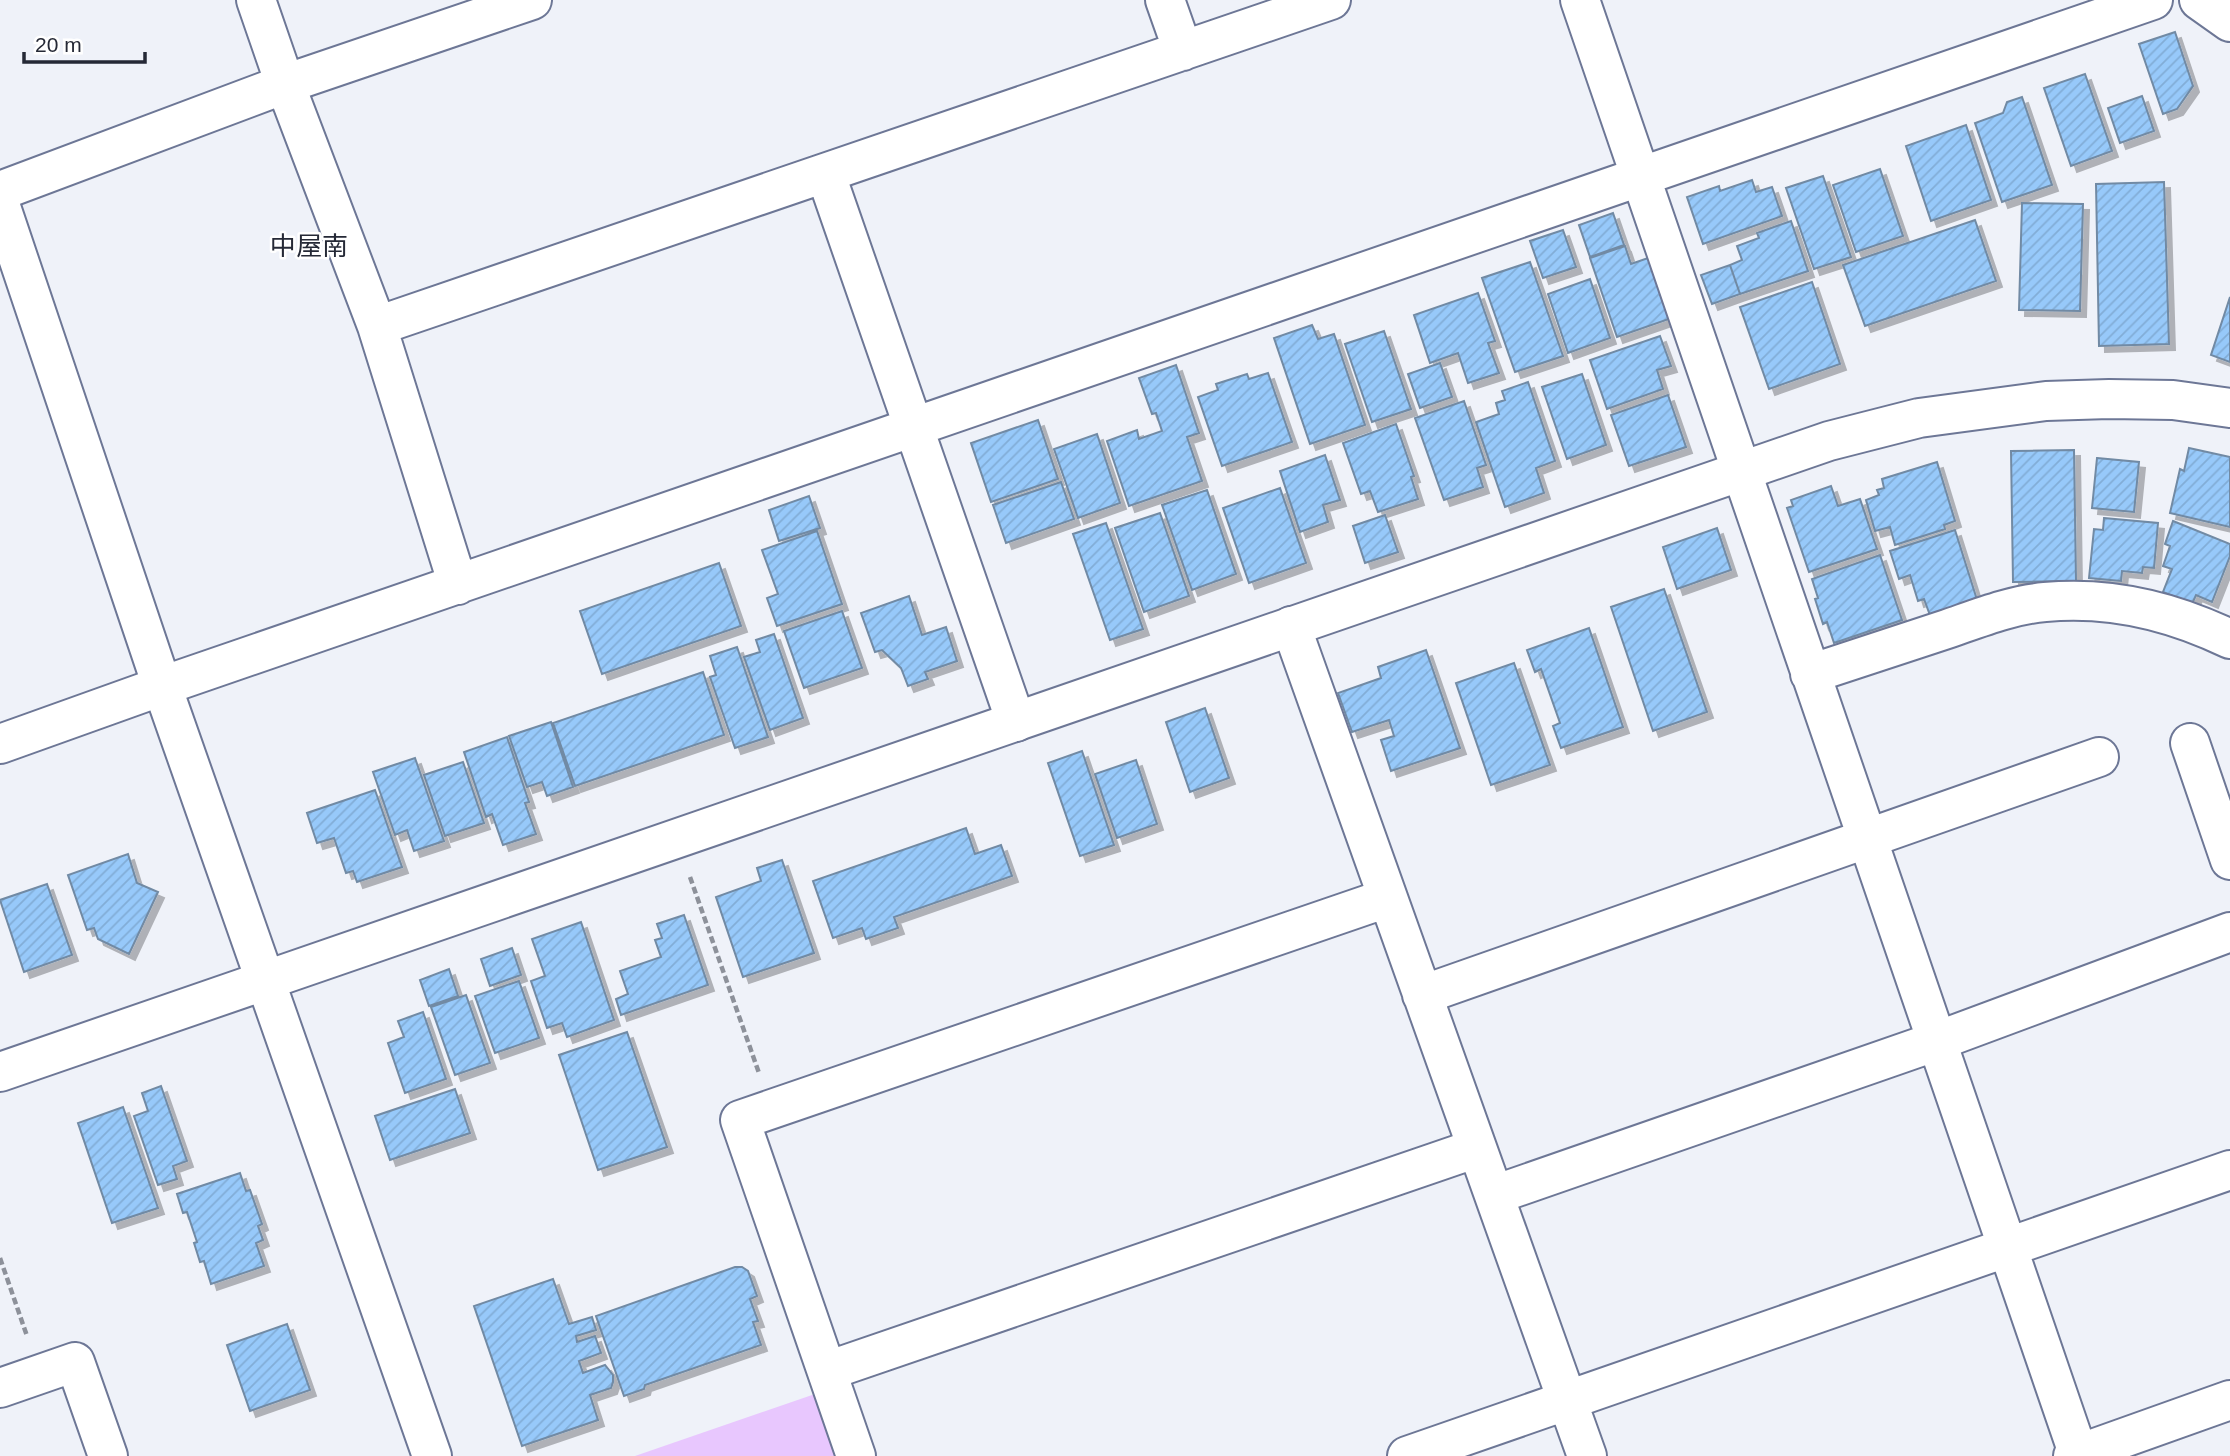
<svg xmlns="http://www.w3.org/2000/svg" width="2230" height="1456" font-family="Helvetica,'Noto Sans JP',sans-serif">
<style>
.green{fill:#e8c7fe}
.building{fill:url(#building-hatch);stroke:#718aa4;stroke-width:2;filter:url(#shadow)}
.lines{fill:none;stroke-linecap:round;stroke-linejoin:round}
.minor-casing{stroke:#6d7796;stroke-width:42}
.tertiary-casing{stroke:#6d7796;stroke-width:42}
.path{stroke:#8d919a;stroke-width:4.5;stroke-dasharray:7 3.5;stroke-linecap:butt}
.minor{stroke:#fff;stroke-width:38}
.tertiary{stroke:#fff;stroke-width:38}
.labels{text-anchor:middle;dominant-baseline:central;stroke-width:5;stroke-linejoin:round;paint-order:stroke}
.quarter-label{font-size:26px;fill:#252936;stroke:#fff}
</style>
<defs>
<pattern id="building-hatch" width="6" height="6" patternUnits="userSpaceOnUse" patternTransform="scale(1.75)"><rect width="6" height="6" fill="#97c9fa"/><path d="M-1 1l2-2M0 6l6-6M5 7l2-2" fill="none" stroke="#82add7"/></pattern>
<filter id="shadow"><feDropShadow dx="6" dy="6" stdDeviation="0" flood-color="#0004"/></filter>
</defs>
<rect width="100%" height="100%" fill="#eff2f9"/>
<path class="green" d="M815 1394 837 1456H635Z"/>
<path class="building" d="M2175 32 2193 86 2177 109 2163 114 2139 44Z
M2085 74 2112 151 2071 166 2044 88Z
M2142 96 2154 131 2120 143 2108 108Z
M2022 97 2052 185 2002 202 1975 123 2003 113 2007 102Z
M1966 125 1991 200 1931 221 1906 146Z
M1880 169 1903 236 1856 252 1833 185Z
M1823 176 1851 257 1814 269 1786 188Z
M1752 180 1756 192 1772 187 1782 216 1703 244 1687 197 1719 186 1720 191Z
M2164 182 2169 344 2099 346 2096 184Z
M2022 203 2083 204 2080 311 2019 310Z
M1613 213 1624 245 1590 257 1579 225Z
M1975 220 1996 281 1865 326 1843 265Z
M1791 221 1808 271 1740 294 1730 265 1742 260 1737 246 1759 238 1757 233Z
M1563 230 1576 267 1543 278 1530 241Z
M1625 246 1631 264 1648 258 1669 319 1617 337 1590 258Z
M1530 262 1563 356 1515 372 1482 278Z
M1730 265 1740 294 1712 304 1701 275Z
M1590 279 1610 338 1568 353 1548 294Z
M1812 282 1840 364 1769 389 1740 307Z
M1478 293 1495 341 1488 343 1499 373 1468 383 1458 353 1430 363 1414 315Z
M2230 297V362L2211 355Z
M1312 325 1318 339 1334 334 1365 425 1310 444 1274 338Z
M1384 331 1411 409 1372 422 1345 344Z
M1660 336 1671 366 1657 370 1663 389 1607 409 1590 360Z
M1440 363 1452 397 1420 408 1408 374Z
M1176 365 1199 433 1187 437 1202 481 1129 506 1107 441 1137 430 1139 439 1162 431 1156 413 1152 414 1139 378Z
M1268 373 1292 442 1222 466 1198 397 1218 390 1216 384 1247 374 1249 379Z
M1582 374 1606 445 1567 459 1542 387Z
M1528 382 1555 461 1536 468 1544 493 1505 507 1476 422 1499 414 1496 403 1505 400 1502 391Z
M1668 395 1686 447 1629 466 1611 415Z
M1464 401 1486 465 1477 468 1483 487 1444 500 1415 418Z
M1038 420 1058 479 991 502 971 443Z
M1396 424 1414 476 1411 477 1418 499 1378 512 1370 491 1361 494 1343 443Z
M1097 434 1120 503 1078 518 1054 449Z
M2189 448 2230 457V527L2170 513 2180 469 2184 471Z
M2074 450 2076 581 2013 582 2011 451Z
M1325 455 1340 500 1323 505 1328 522 1300 532 1280 471Z
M2097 458 2139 462 2134 512 2092 508Z
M1937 462 1955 521 1944 525 1945 529 1895 545 1890 527 1875 531 1866 500 1879 495 1877 490 1884 488 1882 479Z
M1061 482 1074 519 1006 543 993 505Z
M1831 486 1838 506 1860 499 1877 549 1809 572 1787 508 1793 506 1791 500Z
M1280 488 1306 563 1249 583 1223 508Z
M1207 490 1236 574 1192 590 1162 505Z
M809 496 820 528 779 541 769 510Z
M1160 513 1189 596 1144 612 1115 528Z
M1385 515 1398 552 1365 563 1353 526Z
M2104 518 2158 523 2154 568 2143 567 2142 573 2122 571 2121 581 2089 578 2094 529 2103 530Z
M2173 521 2230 544V556L2212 602 2196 595 2192 604 2163 592 2172 569 2163 566 2170 546 2165 544Z
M1106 523 1143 629 1110 640 1073 534Z
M1717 528 1731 570 1677 589 1663 547Z
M1955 530 1978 603 1931 618 1924 599 1918 601 1910 575 1899 579 1890 551Z
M817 531 842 604 777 626 767 598 778 594 762 550Z
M1880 555 1902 620 1834 643 1827 622 1823 624 1815 599 1818 598 1812 579Z
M719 563 741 626 602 674 580 611Z
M1664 589 1707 712 1653 731 1611 607Z
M909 596 922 635 946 627 957 661 925 672 928 679 908 686 901 668 882 650 875 652 861 613Z
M842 611 862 668 804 688 784 631Z
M1589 628 1623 727 1561 748 1553 726 1560 723 1541 669 1535 672 1527 650Z
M774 634 803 718 770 730 744 657 760 652 756 640Z
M737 647 768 737 735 748 710 677 716 675 710 656Z
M1426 650 1460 748 1391 771 1381 740 1394 736 1389 720 1352 732 1338 693 1381 678 1378 667Z
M1514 663 1550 765 1491 785 1456 683Z
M703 672 724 735 575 786 553 723Z
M1205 708 1229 778 1190 792 1166 722Z
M551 722 573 787 547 796 542 782 527 787 509 736Z
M507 737 529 802 525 803 536 834 503 845 492 814 486 817 464 752Z
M1082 751 1114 845 1080 856 1048 763Z
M415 758 444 841 414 851 407 830 395 835 373 772Z
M1136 760 1157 824 1117 838 1095 774Z
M463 762 484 823 445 836 424 775Z
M375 790 402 867 357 882 353 871 346 873 334 838 317 843 307 813Z
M966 828 975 854 1001 845 1012 876 894 917 898 928 866 939 862 928 833 938 813 881Z
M128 854 137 883 158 892 129 954 98 939 94 928 87 930 68 875Z
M782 860 814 953 743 977 716 897 761 881 757 868Z
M47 884 72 955 24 972 0 900Z
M684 915 708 985 621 1015 616 999 628 994 620 971 661 957 655 940 662 938 657 924Z
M581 922 614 1020 567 1037 562 1023 547 1028 531 981 545 976 532 939Z
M512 948 521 975 490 986 481 959Z
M449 969 458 996 429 1006 420 980Z
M519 981 539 1038 495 1053 475 996Z
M466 995 490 1063 455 1075 431 1007Z
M423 1012 446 1079 405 1093 388 1043 404 1037 398 1021Z
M627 1032 667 1147 598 1170 559 1055Z
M161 1086 187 1161 173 1166 177 1179 158 1185 134 1116 148 1111 142 1093Z
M455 1089 470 1133 390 1160 375 1116Z
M123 1107 158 1208 112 1223 78 1123Z
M240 1173 246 1191 250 1190 262 1224 258 1226 263 1240 256 1243 264 1266 211 1284 204 1261 200 1262 194 1243 197 1242 187 1212 183 1213 177 1194Z
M735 1267H742L748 1271 757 1296 750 1299 758 1321 753 1322 761 1345 645 1385 644 1389 624 1396 596 1316Z
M553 1279 569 1324 592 1317 596 1330 576 1336 577 1342 595 1336 601 1353 579 1361 583 1373 605 1365 613 1375V1382L611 1388 590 1395 598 1420 522 1446 474 1306Z
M287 1324 310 1390 250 1411 227 1345Z"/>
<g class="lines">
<defs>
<path id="minor" d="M256 0 285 84 377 326 458 585
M1165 0 1183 51
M1580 0 2079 1456
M2199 0 2230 22
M826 175 1016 722
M0 191 285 84 532 0
M377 326 1331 0
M1291 626 1587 1456
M1810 674C1856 659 1902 644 1947 629 1979 618 2011 605 2045 602 2109 596 2172 611 2230 639
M2190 743 2230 860
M0 744 162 686 2153 0
M1422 995 2099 757
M1494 1195 1937 1041 2230 932
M827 1371 1477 1148
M0 1388 75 1362 108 1456
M856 1456 740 1120 1387 898
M1407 1456 2230 1170
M2073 1456 2230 1400"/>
<path id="tertiary" d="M0 204 162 686 432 1456
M0 1072 1829 441 1919 418 2046 401 2109 399 2173 400 2230 408"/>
</defs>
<use href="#minor" class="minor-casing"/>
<use href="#tertiary" class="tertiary-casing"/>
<path class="path" d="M690 877 759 1073
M0 1258 27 1336"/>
<use href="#minor" class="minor"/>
<use href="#tertiary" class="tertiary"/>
</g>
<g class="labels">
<g class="quarter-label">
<text x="309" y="246">中屋南</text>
</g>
</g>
<path d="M24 52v10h121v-10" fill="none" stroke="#252936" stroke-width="3.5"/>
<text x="35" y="52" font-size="21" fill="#252936" stroke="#ffffff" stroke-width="5" paint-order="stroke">20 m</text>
</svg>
